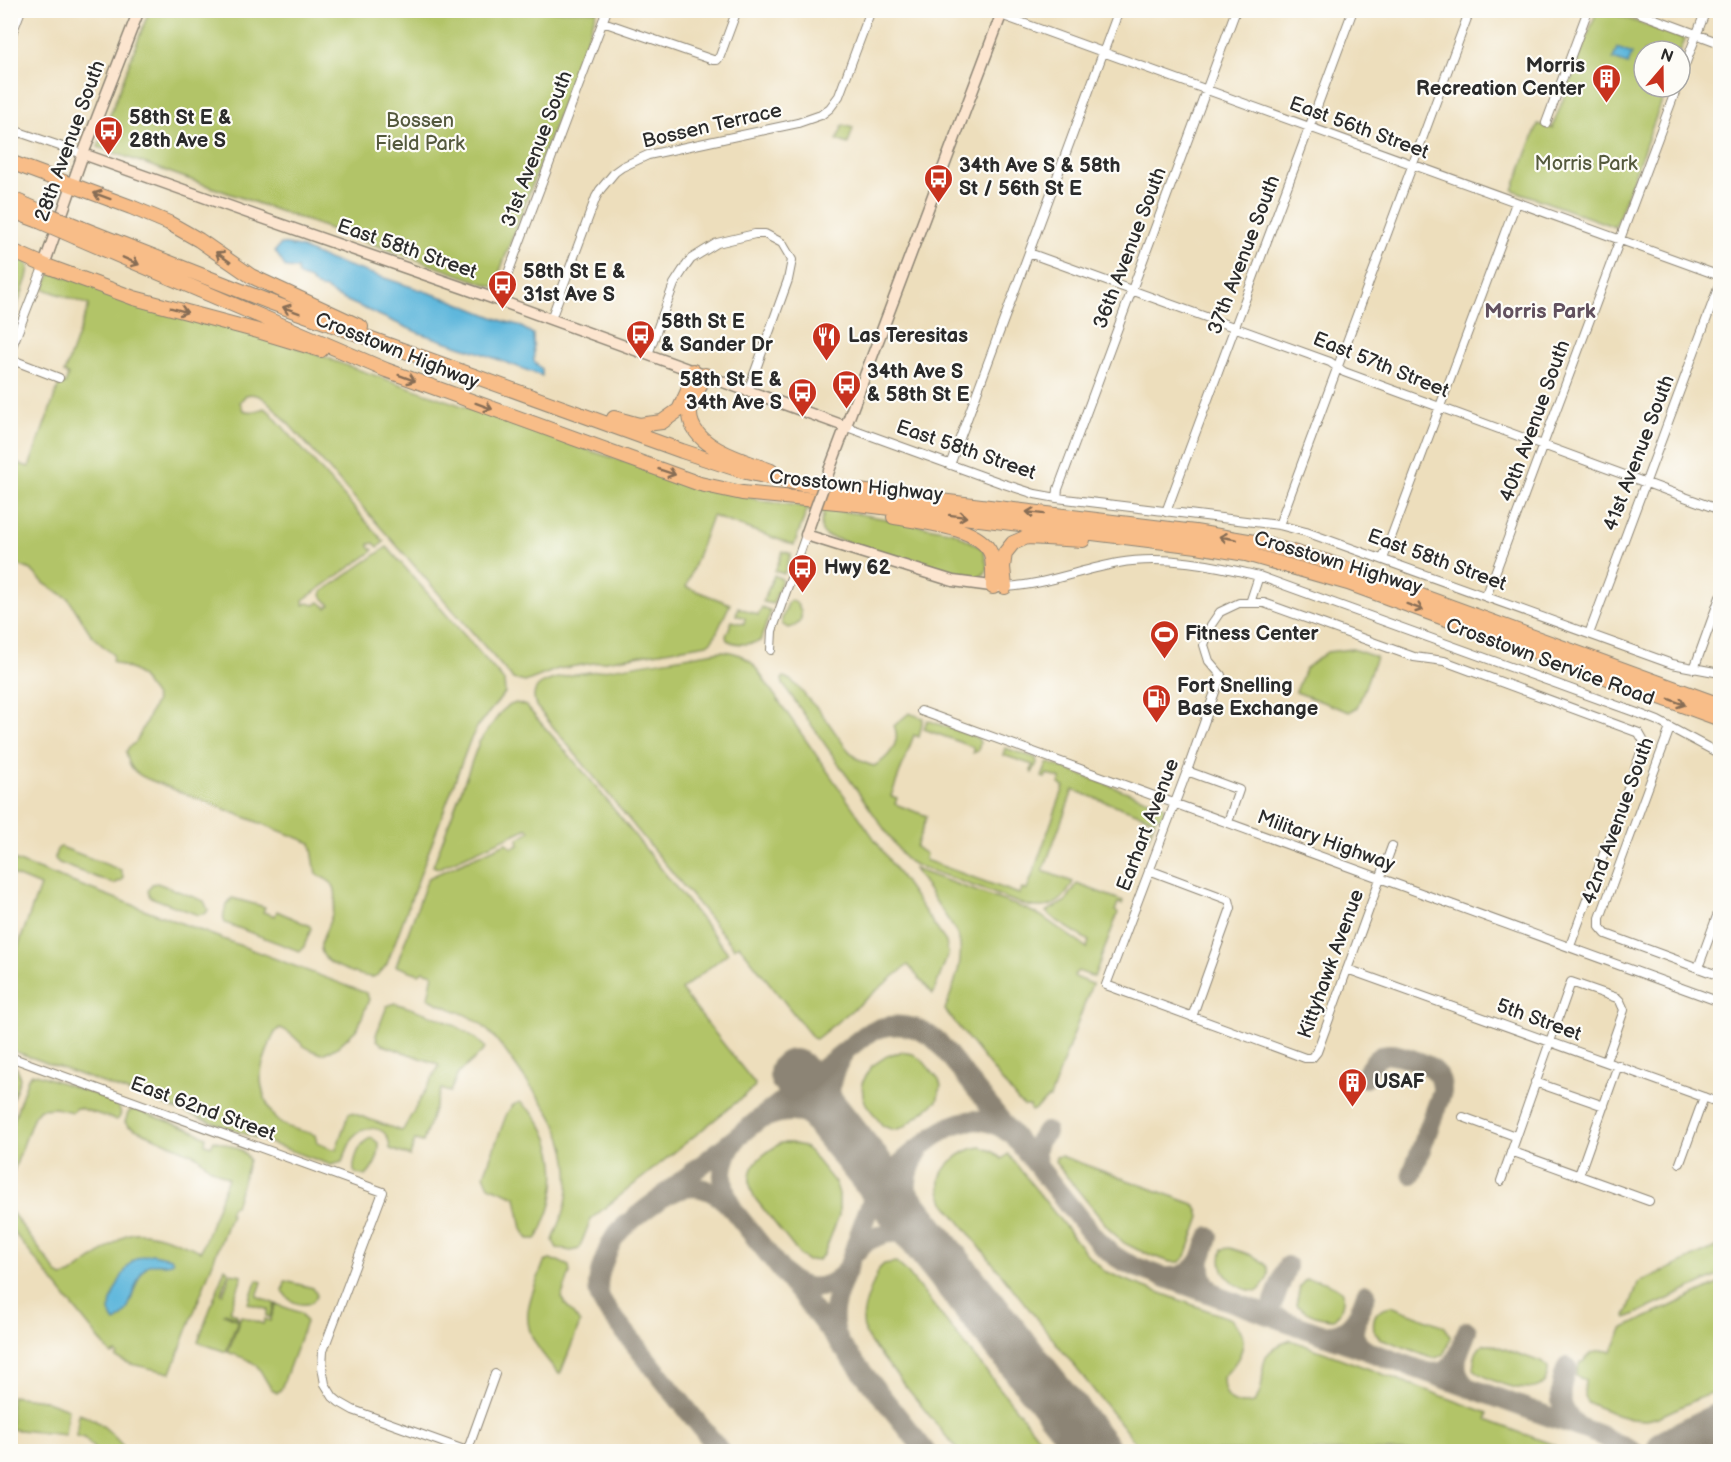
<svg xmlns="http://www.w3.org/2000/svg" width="1731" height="1462" font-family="'Balsamiq Sans',sans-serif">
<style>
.green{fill:#b2c468;stroke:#6e784a;stroke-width:1.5}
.water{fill:#5eb7dc;stroke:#447184;stroke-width:1.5}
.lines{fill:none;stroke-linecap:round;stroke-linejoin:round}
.taxiway{stroke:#8c8474;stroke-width:20}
.runway{stroke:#8c8474;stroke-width:50}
.street-casing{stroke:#8c8474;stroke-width:10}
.secondary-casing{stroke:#8c8474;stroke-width:13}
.highway-casing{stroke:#8c8474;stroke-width:16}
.street{stroke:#fff;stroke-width:8}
.secondary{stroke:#fce5cf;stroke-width:10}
.highway{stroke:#f8bd88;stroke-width:14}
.secondary-bridge-casing{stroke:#8c8474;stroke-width:13;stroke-linecap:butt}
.highway-bridge-casing{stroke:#8c8474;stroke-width:16;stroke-linecap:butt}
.secondary-bridge{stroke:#fce5cf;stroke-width:10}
.highway-bridge{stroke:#f8bd88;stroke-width:14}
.oneway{stroke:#876d55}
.labels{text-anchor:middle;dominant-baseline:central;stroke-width:4.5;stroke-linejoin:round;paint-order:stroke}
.poi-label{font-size:20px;font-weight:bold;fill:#2b2b2b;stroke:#fdfcf7;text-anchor:start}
.park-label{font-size:20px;fill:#54593d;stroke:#fdfcf7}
.street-label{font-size:20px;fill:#2b2b2b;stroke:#fdfcf7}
.neighbourhood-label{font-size:21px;font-weight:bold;fill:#62515f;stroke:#fdfcf7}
</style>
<rect width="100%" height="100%" fill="#fdfcf7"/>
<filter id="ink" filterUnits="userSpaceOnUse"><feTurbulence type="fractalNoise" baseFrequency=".0167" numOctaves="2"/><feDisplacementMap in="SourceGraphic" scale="12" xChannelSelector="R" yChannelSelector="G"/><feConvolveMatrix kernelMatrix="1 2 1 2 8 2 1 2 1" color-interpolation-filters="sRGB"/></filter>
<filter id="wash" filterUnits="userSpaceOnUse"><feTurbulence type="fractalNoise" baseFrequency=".008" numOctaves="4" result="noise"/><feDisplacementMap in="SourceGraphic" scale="24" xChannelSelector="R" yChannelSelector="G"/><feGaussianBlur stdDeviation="1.35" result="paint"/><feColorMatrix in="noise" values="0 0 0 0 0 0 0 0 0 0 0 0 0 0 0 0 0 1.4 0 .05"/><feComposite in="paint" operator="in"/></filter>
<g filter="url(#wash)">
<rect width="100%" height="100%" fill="#eddebc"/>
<path class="green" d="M149 11V10L597 11 494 287 98 147Z
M1597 11H1606L1685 39 1680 53V51H1644V87H1667L1615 227 1513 190 1538 124 1552 128Z
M843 125 853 128 848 144 837 140Z
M11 254 25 261 29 267 27 278 11 324Z
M54 273 309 351 331 359V360L597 453 762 501 854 513 954 532 983 549 988 569C980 582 969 578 956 575L827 536 822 532C820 525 821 520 824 514L807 510 794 545 712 516 686 587 730 604 716 634 712 640 707 644 558 669 525 682 513 679 406 556 278 412C269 403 260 391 246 395L240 402 243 410C251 413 256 411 264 408L269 411 384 542 378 547 374 543 369 544V546L373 550 372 552 303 600 304 605 308 603 314 605 320 602 327 608 330 605 321 595 322 592 387 547 501 677 504 681 505 693 477 727 469 743 387 964C383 969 380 975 373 977 365 978 333 966 327 960 322 955 320 950 321 943 326 929 343 897 332 884 328 879 321 877 316 874L311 843 150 780C135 774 129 768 126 752L129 747 136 742 155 703 156 700 154 695 141 677 134 671 112 661 113 655 92 636 68 598 45 584 31 570 11 562 10 461 29 467 60 382 65 384 68 375 64 373 89 305 44 289 50 275Z
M783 551 791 554 784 574 775 571Z
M774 575 782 579 773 604 763 602Z
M792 600C805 609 805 625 788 628L782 624V619L789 601Z
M738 607 758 615 762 607 771 611 760 641C750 645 736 645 727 640L726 636 732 621 744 624 745 618 736 615Z
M1352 649 1376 657 1357 708 1349 712 1296 692 1305 669 1327 652Z
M722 651C735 652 743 655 753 664L946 942 948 954 946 960 933 994 908 965 816 1039 813 1038 739 945 734 948 536 706C533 698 533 690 540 685 553 676 587 673 603 670 643 664 683 657 722 651Z
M784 677C795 681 801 691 808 699 813 705 820 710 824 717 839 735 849 761 874 766 888 759 902 742 894 726L909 713 923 718 919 737 914 735 891 796 897 798 895 804 927 816 916 847 926 854 925 860 1019 894 1022 889 1027 890 1064 787 1059 784 1061 779 1047 774 1045 778 1042 777 1047 764 1049 763 1162 805 1165 808 1164 815 1160 817H1156L1148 839 1147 838 1153 819 1073 790 1043 871 1073 882C1067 895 1057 907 1042 907 1026 908 1008 899 993 893 967 884 941 874 915 865L905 859 783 684 782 679Z
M516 703 526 706 589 778 728 953 681 990 755 1084 754 1088 591 1219 579 1249 571 1251 557 1248 553 1241C556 1231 561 1221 564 1211 573 1180 568 1144 552 1117 544 1103 534 1091 525 1079 511 1059 497 1037 478 1022 463 1011 444 1008 428 998L433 974 423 971 419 974 396 966 428 878 506 843 512 848 519 845 518 839 530 831 528 828 441 867 438 868 433 866 479 742 501 712 508 706Z
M927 720 978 738 980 743 978 751 973 753V747L924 729Z
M1005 748 1036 758 1037 763 1032 773 1031 771 1033 765 1003 755Z
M61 847 121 870 123 876 122 880 114 884 59 863 55 859C55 855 56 848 61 847Z
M11 859 366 993 369 999 358 1028 336 1048 322 1054C316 1052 310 1050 304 1046 296 1039 290 1031 280 1028 274 1031 273 1037 270 1043 267 1053 261 1064 261 1075 260 1087 269 1115 279 1122 289 1130 304 1130 315 1135L317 1143 332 1149H336L349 1113H352L401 1131 403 1130 438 1068 439 1066 435 1063 383 1045 377 1040 376 1035 387 1006 395 1003C427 1014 460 1022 485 1047L484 1050 458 1074 450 1092 441 1089 423 1142 415 1140 410 1156 390 1149C389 1146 390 1142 388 1139 384 1126 364 1125 355 1135 349 1142 346 1154 342 1162L331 1165 11 1050V966L40 886 11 874Z
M914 869 1026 909 1041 916 1087 948 1089 941 1054 919 1046 912 1066 901 1077 884 1123 901 1122 904 1118 903 1115 911 1118 913 1094 977 1078 971 1074 975 1075 977 1092 984 1050 1098H1048C1042 1103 1039 1109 1031 1111L1030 1106H1024L1018 1101 945 1010C953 985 967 959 957 933Z
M157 883 204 901 208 910 206 913 198 915 150 897 148 891 152 884Z
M232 898 265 907 263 912 275 916 277 911 310 926 311 929 303 949 299 951 225 923C221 916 226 904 232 898Z
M901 1052 913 1054 923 1061 939 1080 941 1086 937 1101 904 1127 895 1130 888 1128 882 1125 866 1104 863 1096 862 1083 872 1066 887 1056Z
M11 1065 17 1068 20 1079 11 1103Z
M32 1074H36L111 1100C118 1105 125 1113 117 1120L79 1108H76L72 1112 55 1108 40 1109 34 1116 11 1178V1128L28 1078Z
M520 1102C525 1107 533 1112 537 1118 557 1146 559 1182 548 1214 544 1222 542 1233 536 1239H528L522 1229 516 1197 489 1186 484 1175 507 1113 513 1105Z
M133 1109 190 1129 206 1137 205 1144 211 1146 214 1140C226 1145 244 1147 249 1160L235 1206H232L229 1213 231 1214 171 1373 131 1364 116 1358 118 1355 116 1353 112 1355 11 1229 10 1210 58 1274 62 1277 70 1275 126 1235C148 1227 179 1243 201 1251L228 1178 209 1167 197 1156 128 1126 125 1122 128 1113Z
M372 1138 378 1143C381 1154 374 1168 366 1176L357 1174 354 1171C353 1160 360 1140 372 1138Z
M781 1143H791L803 1146 811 1153 836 1184 839 1194V1215L824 1254 818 1260 807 1261 799 1254 754 1197C741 1168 759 1157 781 1143Z
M981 1147 992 1151 1002 1159 1008 1154 1086 1253 1104 1271 1128 1281 1231 1319C1234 1323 1239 1327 1241 1331 1248 1349 1235 1365 1223 1377 1223 1398 1232 1407 1254 1403 1274 1375 1246 1356 1291 1340L1488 1413 1486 1420 1554 1445 1559 1451H1142L944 1202C935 1181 940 1169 958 1156 966 1151 971 1148 981 1147Z
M1061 1156 1193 1204 1198 1210 1200 1217 1186 1256 1180 1262H1170L1138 1250 1124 1243 1111 1231 1055 1162 1056 1157Z
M1720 1245V1275L1627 1318 1626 1316 1638 1283Z
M1230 1248C1251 1255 1286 1263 1258 1291 1236 1291 1215 1273 1223 1249Z
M550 1260 558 1261 569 1266 570 1273 561 1298 580 1323 561 1372 559 1374C544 1356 525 1337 528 1312 529 1297 539 1277 544 1262Z
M896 1262 906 1271 1050 1451H958L873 1346C870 1342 867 1338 865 1333 858 1313 872 1288 879 1269L884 1264Z
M225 1268 229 1272 221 1293 223 1294 231 1273 242 1275V1277L230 1311 237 1315 238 1318 225 1313 224 1314 238 1320 226 1352 198 1342Z
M1306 1279C1320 1279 1332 1284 1343 1292 1344 1304 1342 1310 1334 1319 1320 1319 1307 1314 1296 1305L1300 1286Z
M257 1280 262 1282 257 1296 275 1304 270 1317 266 1316 268 1310 248 1303Z
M285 1281 313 1288 317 1295C311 1311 288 1304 283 1291Z
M1720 1283V1389L1658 1417 1646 1420 1631 1419 1617 1415 1587 1402 1584 1396 1585 1380 1576 1376 1580 1362H1583C1589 1351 1601 1350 1612 1351L1622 1329Z
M276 1304 301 1313 306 1322 281 1389 277 1393C267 1388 264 1373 256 1365 248 1358 237 1356 228 1352L241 1316 263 1324 265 1319 270 1321Z
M1391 1306 1444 1326 1451 1336 1444 1354 1436 1358 1431 1357 1380 1338 1374 1332C1372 1317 1375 1309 1391 1306Z
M1483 1344H1491L1541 1362 1548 1368C1550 1406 1489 1383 1474 1369 1473 1358 1475 1352 1483 1344Z
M11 1396 44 1400 68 1409 65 1435 11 1429Z
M79 1413C100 1420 113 1434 127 1451H96L85 1438 76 1436Z"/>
<path class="water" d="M1617 48 1632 54 1628 64 1613 59Z
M281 244 299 247 324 258 451 300 503 321 518 325 533 334 534 361 542 370V376L478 352 419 333 336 296 326 289 317 287 310 280 299 276 297 269 286 268 275 251Z
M152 1254 171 1258 173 1262C165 1267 152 1260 146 1267 132 1281 133 1315 115 1322 111 1317 110 1314 110 1308 110 1297 125 1267 134 1260 139 1256 146 1255 152 1254Z"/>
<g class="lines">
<path class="taxiway" d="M1365 1078C1376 1049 1389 1051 1414 1060 1431 1065 1443 1073 1442 1092L1412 1174
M764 1118C800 1103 821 1118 848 1141 829 1112 822 1087 843 1055
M1040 1169C1033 1155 1034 1142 1046 1132
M660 1198 865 1035C889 1020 918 1023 939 1043L1095 1238C1107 1252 1119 1261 1136 1267L1600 1435 1634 1452
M734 1211 926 1452
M855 1253C872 1232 900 1226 923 1241 931 1246 937 1254 943 1261 919 1223 889 1197 919 1150
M1201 1259 1209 1237
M848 1268C857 1243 864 1215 877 1191 888 1173 902 1162 918 1149 947 1126 973 1107 1008 1132
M1165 1277C1181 1278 1193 1273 1201 1259 1199 1275 1204 1287 1217 1296
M788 1278C809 1294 833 1289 848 1268 839 1291 827 1314 838 1338
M1274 1301 1287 1266
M1359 1313 1366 1294
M1322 1334C1340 1336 1351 1328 1359 1313 1353 1330 1349 1339 1367 1350
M1457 1357 1467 1331
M1567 1367C1558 1391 1556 1408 1578 1426
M1427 1372C1441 1375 1451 1370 1457 1357 1455 1370 1458 1380 1469 1388
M721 1452 605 1307C594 1291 598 1276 605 1258 608 1250 611 1241 617 1234 624 1225 634 1219 642 1212 675 1186 702 1173 734 1211 720 1186 718 1165 735 1141"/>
<path class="runway" d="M794 1074 1096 1452
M1671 1452 1720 1428"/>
</g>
</g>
<g filter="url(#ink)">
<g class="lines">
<defs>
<path id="street" d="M987 10 1720 276
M1631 10 1720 43
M603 22 713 60H717L720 56 737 10
M10 39 21 10
M1680 78 1706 10
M1546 123 1588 10
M10 129 83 154
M1029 253 1330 362 1344 372 1720 510
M498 300 607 10
M551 319 596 197 600 190 615 172 622 167 648 155 798 123 821 115 830 108 839 96 871 10
M10 352 44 265
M648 354 674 284 683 270 691 259 717 243 755 234H765L782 243 792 260 788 280 748 391
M10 359 59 378
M847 427 1001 483 1035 494 1057 498 1279 525 1306 532 1672 664 1720 673
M950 465 1119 10
M1057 498 1058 489 1236 10
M1166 512 1353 10
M1279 525 1470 10
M1383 559 1516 203
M1005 587C1044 585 1080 570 1118 563 1164 555 1215 565 1259 576L1640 714 1658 721 1720 754
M1486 597 1677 87
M1250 603 1259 576
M1589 634 1720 283
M771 650 772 631 806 535
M1694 669 1720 597
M921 711 1720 1002
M1670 728 1600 918V927L1606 934 1720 976
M1187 771 1239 790 1228 822
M1392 846 1317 1052 1312 1058H1305L1106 985 1187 771 1221 675 1209 661 1204 645 1211 625 1220 612 1239 603H1264L1414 657 1444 661 1639 733 1643 740V747L1570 946
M1149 870 1229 900 1231 908 1192 1017
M1698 968 1720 908
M1347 969 1720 1103
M10 1057 383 1192 323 1351 322 1367 325 1384 333 1397 339 1402 353 1410 467 1451
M1535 1082 1604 1106
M1463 1117 1515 1136
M1511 1151 1649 1201
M1680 1163 1704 1097
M1579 1175 1618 1065
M1501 1181 1571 982 1617 998 1620 1001 1624 1010 1606 1061
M467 1452 495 1374"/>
<path id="secondary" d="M83 154 254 215 498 300 847 427
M44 265 83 154 139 10
M830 468 1003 10
M812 518 806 535 953 581 999 587"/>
<path id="highway" d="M10 162 131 207 169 223 199 240 251 276 361 327
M10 198 42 212
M10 210 39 221
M81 228 272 303 682 451 746 472 801 484 1195 532 1260 543 1328 562 1720 705
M78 238 386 370 700 484 742 493 858 504 1197 546 1246 554 1348 583 1720 719
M10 250 44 265 134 298 258 331 321 350
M705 375C700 385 690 404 690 415 692 448 746 461 771 471
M614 418 639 425 662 422 679 410 687 393 693 371
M894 517C920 522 980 526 991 554 994 564 993 577 993 587
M1005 587 1003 567 1005 553 1013 543 1027 537 1083 540"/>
</defs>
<use href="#street" class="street-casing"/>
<use href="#secondary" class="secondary-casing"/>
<use href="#highway" class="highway-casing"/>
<use href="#street" class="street"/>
<use href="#secondary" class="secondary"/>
<use href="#highway" class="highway"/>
<defs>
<path id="secondary-bridge" d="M812 518 830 468"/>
<path id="highway-bridge" d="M42 212 81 228
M39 221 78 238"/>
</defs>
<use href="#secondary-bridge" class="secondary-bridge-casing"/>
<use href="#highway-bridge" class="highway-bridge-casing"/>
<use href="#secondary-bridge" class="secondary-bridge"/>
<use href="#highway-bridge" class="highway-bridge"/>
</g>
<defs><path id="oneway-shaft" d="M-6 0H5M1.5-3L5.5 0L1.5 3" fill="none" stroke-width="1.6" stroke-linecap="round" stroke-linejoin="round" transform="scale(1.5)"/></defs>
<g class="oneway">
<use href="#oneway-shaft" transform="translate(102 196) rotate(-160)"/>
<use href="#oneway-shaft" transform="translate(223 257) rotate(-145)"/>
<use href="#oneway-shaft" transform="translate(131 261) rotate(24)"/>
<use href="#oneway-shaft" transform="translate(179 310) rotate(15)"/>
<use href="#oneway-shaft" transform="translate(291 310) rotate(-160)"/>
<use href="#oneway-shaft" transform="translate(407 378) rotate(20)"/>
<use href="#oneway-shaft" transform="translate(484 406) rotate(20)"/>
<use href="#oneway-shaft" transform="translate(667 472) rotate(19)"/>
<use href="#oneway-shaft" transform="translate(1035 513) rotate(-173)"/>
<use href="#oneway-shaft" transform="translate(958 516) rotate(7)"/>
<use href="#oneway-shaft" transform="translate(1228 538) rotate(-170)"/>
<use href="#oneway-shaft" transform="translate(1415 607) rotate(20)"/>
<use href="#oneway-shaft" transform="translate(1677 702) rotate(21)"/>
</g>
</g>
<defs>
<symbol id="building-pin" viewBox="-11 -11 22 30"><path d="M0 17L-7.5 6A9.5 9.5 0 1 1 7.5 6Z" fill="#c8321e" stroke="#fdfcf7"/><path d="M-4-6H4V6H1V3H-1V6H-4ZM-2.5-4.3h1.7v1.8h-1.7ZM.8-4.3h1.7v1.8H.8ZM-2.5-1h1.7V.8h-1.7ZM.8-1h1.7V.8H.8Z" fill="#fff"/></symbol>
<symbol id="bus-pin" viewBox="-11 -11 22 30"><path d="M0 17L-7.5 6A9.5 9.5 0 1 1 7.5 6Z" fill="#c8321e" stroke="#fdfcf7"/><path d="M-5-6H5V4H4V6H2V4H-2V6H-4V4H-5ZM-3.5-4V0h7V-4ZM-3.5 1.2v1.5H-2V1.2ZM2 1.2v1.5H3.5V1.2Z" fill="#fff"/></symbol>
<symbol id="restaurant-pin" viewBox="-11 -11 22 30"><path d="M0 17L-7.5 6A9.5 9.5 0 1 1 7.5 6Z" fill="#c8321e" stroke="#fdfcf7"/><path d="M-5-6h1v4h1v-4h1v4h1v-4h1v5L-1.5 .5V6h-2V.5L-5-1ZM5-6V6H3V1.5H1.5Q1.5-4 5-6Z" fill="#fff"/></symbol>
<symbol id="stadium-pin" viewBox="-11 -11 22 30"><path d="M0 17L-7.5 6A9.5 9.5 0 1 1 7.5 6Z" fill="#c8321e" stroke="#fdfcf7"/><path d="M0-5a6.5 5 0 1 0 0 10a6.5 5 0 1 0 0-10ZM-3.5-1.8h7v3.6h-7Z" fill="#fff"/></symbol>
<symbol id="fuel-pin" viewBox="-11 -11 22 30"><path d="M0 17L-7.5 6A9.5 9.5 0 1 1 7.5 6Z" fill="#c8321e" stroke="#fdfcf7"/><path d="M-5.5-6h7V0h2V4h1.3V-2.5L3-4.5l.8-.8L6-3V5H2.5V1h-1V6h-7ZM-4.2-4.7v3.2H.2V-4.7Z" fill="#fff"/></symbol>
</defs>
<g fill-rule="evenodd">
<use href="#building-pin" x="1590" y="62" width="33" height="45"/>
<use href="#bus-pin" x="92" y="114" width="33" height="45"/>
<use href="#bus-pin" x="922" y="162" width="33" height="45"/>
<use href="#bus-pin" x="486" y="268" width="33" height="45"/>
<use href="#bus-pin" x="624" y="318" width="33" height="45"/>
<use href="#restaurant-pin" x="810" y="320" width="33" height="45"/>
<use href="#bus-pin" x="830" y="368" width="33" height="45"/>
<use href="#bus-pin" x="786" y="376" width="33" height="45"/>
<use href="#bus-pin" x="786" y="552" width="33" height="45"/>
<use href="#stadium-pin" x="1148" y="618" width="33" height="45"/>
<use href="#fuel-pin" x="1140" y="682" width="33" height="45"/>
<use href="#building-pin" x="1336" y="1066" width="33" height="45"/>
</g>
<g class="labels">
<g class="poi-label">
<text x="1585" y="66" text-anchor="end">Morris<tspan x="1585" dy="23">Recreation Center</tspan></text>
<text x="129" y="118">58th St E &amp;<tspan x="129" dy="23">28th Ave S</tspan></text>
<text x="959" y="166">34th Ave S &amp; 58th<tspan x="959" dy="23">St / 56th St E</tspan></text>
<text x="523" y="272">58th St E &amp;<tspan x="523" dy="23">31st Ave S</tspan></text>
<text x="661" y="322">58th St E<tspan x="661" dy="23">&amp; Sander Dr</tspan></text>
<text x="848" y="336">Las Teresitas</text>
<text x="867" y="372">34th Ave S<tspan x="867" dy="23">&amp; 58th St E</tspan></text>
<text x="782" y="380" text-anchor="end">58th St E &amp;<tspan x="782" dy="23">34th Ave S</tspan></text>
<text x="824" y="568">Hwy 62</text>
<text x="1185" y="634">Fitness Center</text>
<text x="1177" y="686">Fort Snelling<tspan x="1177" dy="23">Base Exchange</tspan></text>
<text x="1374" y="1082">USAF</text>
</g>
<g class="park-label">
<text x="420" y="121">Bossen<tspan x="420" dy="23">Field Park</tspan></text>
<text x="1586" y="164">Morris Park</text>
</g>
<g class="street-label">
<text transform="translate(712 126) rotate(-13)">Bossen Terrace</text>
<text transform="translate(1359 128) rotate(20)">East 56th Street</text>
<text transform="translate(70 141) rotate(-70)">28th Avenue South</text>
<text transform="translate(537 149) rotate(-69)">31st Avenue South</text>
<text transform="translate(1130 248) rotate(-69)">36th Avenue South</text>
<text transform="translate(407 249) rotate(19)">East 58th Street</text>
<text transform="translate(1244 255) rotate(-69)">37th Avenue South</text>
<text transform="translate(397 351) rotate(22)">Crosstown Highway</text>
<text transform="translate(1381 365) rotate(22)">East 57th Street</text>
<text transform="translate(1535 421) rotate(-70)">40th Avenue South</text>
<text transform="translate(966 450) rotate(19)">East 58th Street</text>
<text transform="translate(1639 453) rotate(-69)">41st Avenue South</text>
<text transform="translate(856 486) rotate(6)">Crosstown Highway</text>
<text transform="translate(1437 560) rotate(20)">East 58th Street</text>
<text transform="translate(1338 563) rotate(17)">Crosstown Highway</text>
<text transform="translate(1550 662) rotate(20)">Crosstown Service Road</text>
<text transform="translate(1618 821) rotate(-70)">42nd Avenue South</text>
<text transform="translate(1148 825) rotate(-69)">Earhart Avenue</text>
<text transform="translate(1326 841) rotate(20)">Military Highway</text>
<text transform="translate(1331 964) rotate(-70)">Kittyhawk Avenue</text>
<text transform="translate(1539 1020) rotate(20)">5th Street</text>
<text transform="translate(203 1109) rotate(20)">East 62nd Street</text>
</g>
<g class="neighbourhood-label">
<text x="1540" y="311">Morris Park</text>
</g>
</g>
<rect width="1731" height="1462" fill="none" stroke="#fdfcf7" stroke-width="36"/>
<g transform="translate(1662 69) rotate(20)"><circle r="28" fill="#fdfcf7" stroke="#a9a8a5" stroke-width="1.5"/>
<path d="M0-4.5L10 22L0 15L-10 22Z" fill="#c8321e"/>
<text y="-9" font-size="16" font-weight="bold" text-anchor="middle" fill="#2b2b2b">N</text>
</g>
</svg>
